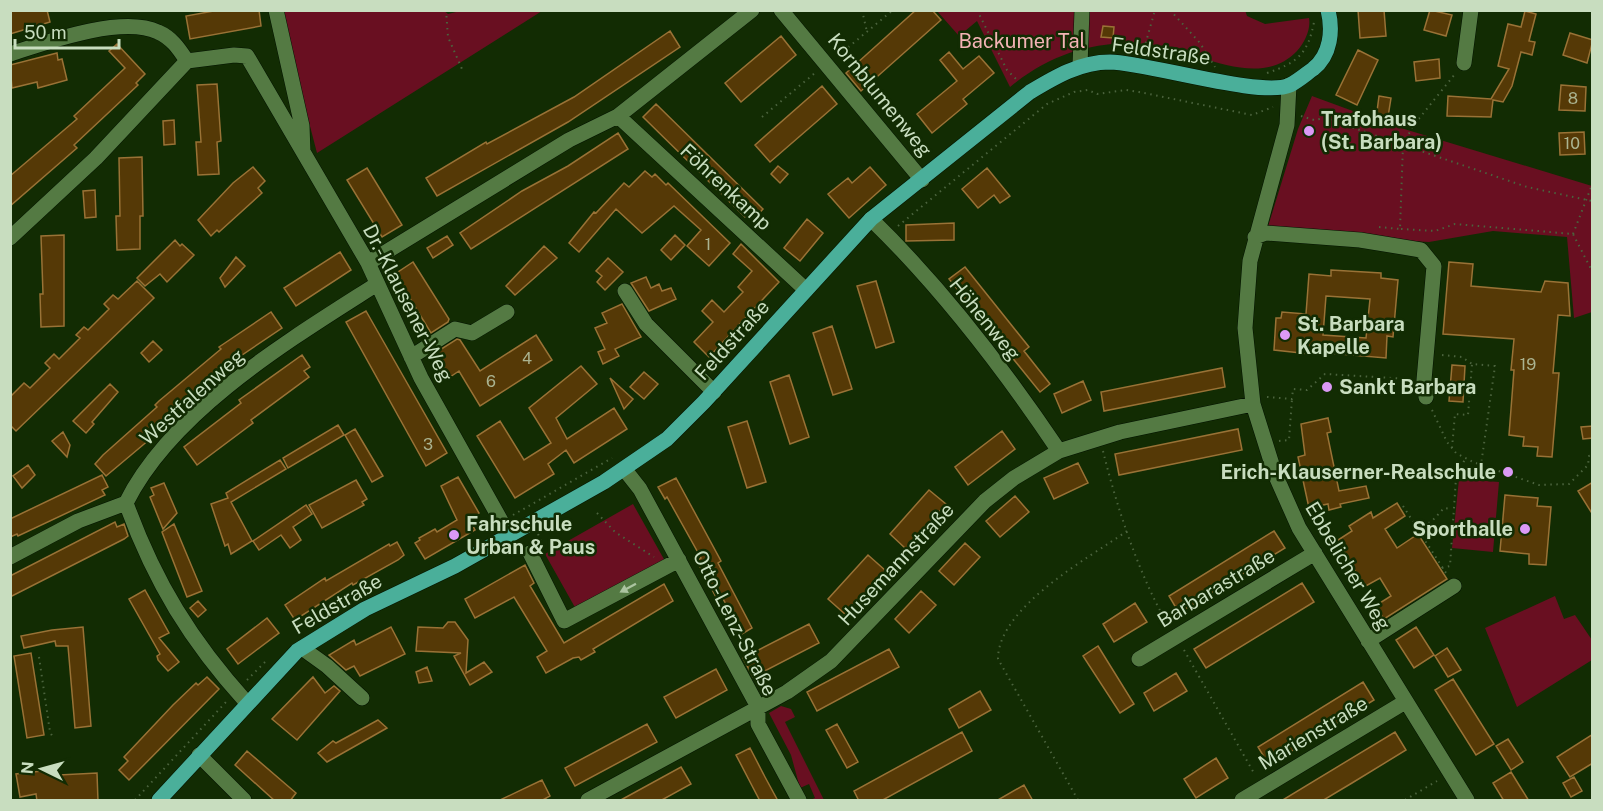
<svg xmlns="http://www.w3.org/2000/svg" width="1603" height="811" font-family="'Public Sans',sans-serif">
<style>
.green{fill:#690f21}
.building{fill:#553906;stroke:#997236;stroke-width:1.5;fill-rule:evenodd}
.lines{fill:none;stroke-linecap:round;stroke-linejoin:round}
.minor-casing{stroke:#031300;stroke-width:16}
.major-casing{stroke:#031300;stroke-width:16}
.path{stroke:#4b633d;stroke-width:2;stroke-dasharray:1.5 4.5;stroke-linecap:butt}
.minor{stroke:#547a43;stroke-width:15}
.major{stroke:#4aaf9a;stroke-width:15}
.oneway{fill:#abc4a0}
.poi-dot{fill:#db99f5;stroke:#122c03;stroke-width:2}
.labels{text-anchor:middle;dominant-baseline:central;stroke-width:5;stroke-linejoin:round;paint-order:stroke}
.number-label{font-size:16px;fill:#abb491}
.park-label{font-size:20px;fill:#f4b3b5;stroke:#122c03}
.street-label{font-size:20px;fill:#c8ddbf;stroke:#122c03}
.poi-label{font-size:20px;font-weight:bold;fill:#c8ddbf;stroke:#122c03;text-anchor:start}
</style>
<rect width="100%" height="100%" fill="#122c03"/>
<path class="green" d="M443 10 448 14 464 10 542 11 317 153 280 11Z
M1245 10 1247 16 1265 24 1309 18C1311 29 1305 42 1297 51 1257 93 1192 47 1145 44 1094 40 1049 55 1010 87L977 21 959 36 937 11Z
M1312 96 1391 125 1592 186V312L1574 318 1567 237 1493 231 1429 242 1266 233 1298 129Z
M1459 479 1499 482 1493 552 1452 548Z
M633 504 665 561 577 611 545 554Z
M1555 596 1564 619 1575 615 1592 640V660L1517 707 1485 628Z
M781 706 791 709 795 717 785 722 824 800H810L815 798 809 784 800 788 791 755 769 713Z"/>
<path class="building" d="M10 10H47L50 22 10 34Z
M219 10H259L261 26 190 39 186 16Z
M916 10H932L941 20 861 91 846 73Z
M1358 10H1384L1386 36 1360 38Z
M1430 10 1452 15 1446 36 1424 30Z
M1525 11 1536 14 1529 41 1535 42 1532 55 1521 52 1512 86 1503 102 1493 100 1491 117 1447 116 1448 96 1491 99 1509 69 1498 66 1508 24 1521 27Z
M1103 26 1114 27 1113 38 1101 37Z
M670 31 680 47 568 122 437 196 426 178 486 142 487 144 574 97Z
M1570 33 1593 40 1587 63 1563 55Z
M781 36 796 55 741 102 725 83Z
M117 44 145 74 136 83 138 85 74 145 77 148 10 206V176L77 119 74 116 125 68 109 51Z
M1358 50 1378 60 1357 105 1336 95Z
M949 52 963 69 979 56 994 73 963 99 967 104 932 133 917 114 957 81 940 60Z
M57 53 58 60 62 59 67 80 38 88 37 82 12 88 10 65Z
M1439 59 1440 78 1416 81 1414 62Z
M217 84 221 141 217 142 219 174 198 175 196 142H201L197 85Z
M1561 85 1586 87 1585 111 1559 110Z
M822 86 837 104 770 162 755 145Z
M1379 96 1391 98 1387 123 1376 119Z
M656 104 763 209 754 219 748 214 745 217 643 117Z
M174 120 175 144 164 145 163 121Z
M1584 132 1585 154 1560 155 1559 133Z
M618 133 628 149 471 249 460 233 522 191 568 166Z
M142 157 143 216H140V249L117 250 116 216H120L119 158Z
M778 166 788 174 780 183 771 174Z
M253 167 265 181 258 188 262 193 219 232 217 230 211 236 198 220 233 183Z
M870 167 886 185 849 218 828 194 848 178 852 183Z
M367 168 402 225 382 237 347 180Z
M987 168 1010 196 1000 203 994 195 978 208 962 189Z
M645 171 652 177 655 174 666 185 668 183 730 243 709 266 687 246 701 230 674 206 642 233 616 209 579 252 569 243 594 212 596 213 624 183 629 187Z
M95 190 96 217 85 218 83 191Z
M807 219 823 233 800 261 784 248Z
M954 223V240L906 241V225Z
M64 235V326L41 327 40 294H43L41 236Z
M675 235 685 245 671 260 661 250Z
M447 236 453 245 433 258 427 248Z
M175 240 180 246 182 244 194 255 167 282 160 274 145 286 137 278Z
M741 244 779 282 709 357 694 342 713 322 702 311 712 300 724 312 743 292 738 287 752 271 733 254Z
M544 246 557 258 515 295 506 286Z
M340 252 351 270 296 306 284 288Z
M236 257 245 266 225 287 220 278Z
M608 258 623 272 605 290 597 282 602 276 596 271Z
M413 262 449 319 448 322 431 333 395 274Z
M1449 262 1473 264 1471 286 1541 292 1545 281 1568 283 1570 316 1558 315 1553 373H1559L1552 457 1537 456 1538 447 1523 446 1524 437 1509 435 1514 370H1511L1514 339 1443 334Z
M965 267 1029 347 1024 351 1050 384 1040 392 949 279Z
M1331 270 1381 273V278L1398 280 1393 337 1387 336 1386 358 1328 353V356L1274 350 1276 318H1281L1282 312 1306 314 1309 274 1331 276ZM1326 296 1370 299 1366 338 1323 335Z
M646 277 651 288 659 284 662 291 671 288 676 299 649 311 631 283Z
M137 281 154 298 16 431 10 425V397L24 383 30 388 50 368 45 363 54 354 59 359 80 338 76 335 84 327 88 330 109 309 104 304 113 295 118 299Z
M876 281 894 342 876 348 857 286Z
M622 304 641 337 615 349 619 356 603 364 598 352 605 349 595 328 607 323 602 313Z
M366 311 447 453 426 466 346 322Z
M271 312 282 328 217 372 220 375 159 425 162 429 106 476 95 464 103 455 157 407 155 405 159 401 221 349 219 347Z
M832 326 852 389 833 395 813 333Z
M536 335 552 360 480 406 459 371 450 377 435 353 457 339 460 340 480 371Z
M153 341 162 350 149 362 141 353Z
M302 355 310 367 304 371 309 377 251 420 253 423 197 465 184 447 241 403 239 400Z
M1452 365 1465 366 1463 402 1449 401Z
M581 366 597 384 556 418 567 439 614 408 627 429 574 463 566 450 548 464 554 474 515 498 477 436 500 421 524 460 551 443 529 408Z
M1222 368 1225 387 1104 411 1101 392Z
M644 372 658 384 644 399 630 387Z
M789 375 809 437 790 444 770 382Z
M610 378 633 399 624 409Z
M1083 381 1091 400 1062 413 1054 394Z
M110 384 118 392 92 422 94 424 86 433 73 421Z
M1328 418 1331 432 1327 433 1339 491 1366 486 1369 498 1340 504 1341 507 1329 510 1328 504 1309 508 1298 457 1305 455 1301 424Z
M747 421 766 482 747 488 728 427Z
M338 425 344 435 288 468 283 458Z
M1593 426V438L1583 439 1581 427Z
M355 429 383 476 372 482 345 435Z
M1238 429 1242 450 1119 475 1115 454Z
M1002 431 1015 449 968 485 955 467Z
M63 432 70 445 67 457 52 441Z
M280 460 286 469 231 502 252 541 231 554 228 544 225 546 211 504 228 498 226 493Z
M1078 463 1088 483 1054 499 1044 478Z
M28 465 35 475 22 488 13 476Z
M102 475 108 487 102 490 105 495 18 536 17 534 10 537V519Z
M458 477 479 513 472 524 475 530 425 559 415 543 420 540 419 538 435 529 437 532 457 520 441 486Z
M676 478 721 561 718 563 752 628 742 634 722 597 717 599 697 561 701 558 667 497 665 499 658 487Z
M356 480 367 499 362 502 364 505 322 528 309 505Z
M1593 482V515L1578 491Z
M164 483 177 513 163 529 150 497 154 495 151 488Z
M929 490 946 504 906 549 890 534Z
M1505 495 1538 498 1537 506 1551 507 1546 565 1529 564V554L1500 551Z
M1015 496 1029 512 1000 537 986 521Z
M1397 503 1405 516 1385 529 1397 548 1418 534 1447 579 1384 619 1375 606 1391 596 1380 578 1364 587 1338 540 1352 531 1349 526 1371 512 1373 518Z
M306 505 312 514 293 527 301 540 290 548 281 535 259 550 253 541Z
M115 522 117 527 124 524 128 536 124 539 10 597V576Z
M174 524 202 591 187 597 162 532Z
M1274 531 1285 548 1179 613 1169 596Z
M397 542 404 555 398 560 353 585 352 583 295 620 285 605 325 578 326 581 389 544 390 546Z
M965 543 980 557 954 585 939 571Z
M868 555 886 571 846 615 828 599Z
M525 565 534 583 530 586 564 643 664 584 673 601 593 649 595 652 581 660 579 657 573 658 546 673 537 657 547 651 514 597 475 618 465 599Z
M1302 583 1314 602 1206 668 1194 649Z
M145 590 169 633 159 638 179 662 168 671 158 660 157 656 160 654 129 599Z
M921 591 936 605 909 633 895 619Z
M198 601 206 610 198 617 190 608Z
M1135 603 1147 622 1114 642 1103 624Z
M267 618 279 633 238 664 227 649Z
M448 622H455L468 640 466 673 484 662 492 672 470 685 454 656 461 653 416 651 418 627 443 628Z
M809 624 819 643 753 677 743 658Z
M83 627 91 726 75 728 68 646H56L55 641 24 648 21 636 52 630Z
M391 627 405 654 360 676 354 666 346 670 329 655 354 640 356 645Z
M1416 627 1434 655 1414 668 1396 640Z
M1098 646 1134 704 1120 713 1083 656Z
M1447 648 1461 670 1448 677 1435 656Z
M889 649 899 667 817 711 807 692Z
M31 653 44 735 27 738 14 656Z
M427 667 432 681 419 683 416 672Z
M716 669 727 690 676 718 664 697Z
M1176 673 1187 691 1154 711 1144 693Z
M207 677 219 689 129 780 119 770 128 761 124 757 173 705 196 683 198 685Z
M313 677 325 693 334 686 340 691 297 740 272 719Z
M1453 679 1494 744 1476 755 1435 690Z
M1363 682 1374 700 1269 765 1258 747Z
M980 691 991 710 959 728 949 709Z
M378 720 387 728 327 762 318 753 333 741 336 743Z
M647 724 657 742 575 786 565 768Z
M837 724 858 762 847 768 826 730Z
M962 732 972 751 881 801H859L854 791Z
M1395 732 1406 750 1352 783 1322 801H1281Z
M1593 734V763L1570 777 1557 757Z
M1508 739 1523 762 1511 770 1496 746Z
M750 748 765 777 778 801H760L736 755Z
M247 751 296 793 290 801H275L235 765Z
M1216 758 1228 778 1196 798 1184 779Z
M681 767 691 784 660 801H619Z
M59 769V775L97 773 98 801H37L36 794 20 797 16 774Z
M1511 772 1519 785 1529 801H1504L1493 783Z
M1574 777 1582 791 1571 797 1563 783Z
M542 780 550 796 541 801H498Z
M1024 785 1033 801H996Z"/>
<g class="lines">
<defs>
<path id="minor" d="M276 10 302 126 303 152
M781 10 922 180
M10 54C47 42 122 15 158 32 172 38 179 49 187 61
M1464 63 1471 10
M1080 66 1082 10
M1289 85 1287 125 1250 261 1245 328 1253 404 1275 474 1299 528 1467 800
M618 116 806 290
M871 219C942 288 1004 369 1059 451
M1255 237 1266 233 1360 240 1421 250 1434 266 1424 380 1426 397
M10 238 96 158 187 61 234 55 247 56 368 263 421 378 509 535
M368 263 569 140 618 116 752 10
M625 291 646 324 714 392
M411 357 455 329 472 333 507 312
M625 470 640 489 758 707V724L799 800
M126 503C155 583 191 641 247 703
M530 553 564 621 679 560
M10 557 78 521 126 503C172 410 291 339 377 284
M1368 641 1454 586
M302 648 327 666 362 698
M1139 659 1315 553
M199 755 244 800
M588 800 787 692 831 661 985 501 1014 478 1059 451 1120 432 1253 404
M1242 800 1405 702"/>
<path id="major" d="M159 800 297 651 365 609 455 566 604 482 667 439 704 402 871 219 1030 92C1055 77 1080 62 1110 62 1149 63 1262 98 1290 85 1298 81 1306 74 1313 69 1331 55 1333 30 1328 10"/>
</defs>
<use href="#minor" class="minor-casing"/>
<use href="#major" class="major-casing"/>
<path class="path" d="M446 10 448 37 462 69
M862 10 867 32
M977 10 1007 70 1019 82
M1170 10 1200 43 1215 67
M1144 49 1155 10
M1135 50 1144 49 1188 60
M839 55 893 10
M1267 73C1297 63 1308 54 1314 22
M1301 116 1314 120 1325 118 1403 145 1413 126 1455 74
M762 117 815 73
M898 226 1047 104 1074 92 1088 90 1097 94 1126 90 1139 92 1252 115 1273 107
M1379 227 1400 229 1403 145 1527 187 1592 201
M1401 229 1435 231 1455 224 1573 234 1592 271
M1573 234 1592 185
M1442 355 1462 357 1472 364
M1267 397 1292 399 1293 389 1307 390 1325 374 1410 379
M1432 410 1447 442 1456 453 1473 462 1539 485 1569 484 1588 465 1589 456 1592 455
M1279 441 1289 440 1292 399
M1452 448 1455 414 1468 415 1472 364 1495 366 1481 465
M1103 451C1117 508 1139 575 1168 625
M1403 506 1446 573
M597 513 615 532 654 557
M513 515 612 458
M1418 529 1432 521 1444 508 1452 509
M538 534 543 545
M1442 568 1450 566 1456 478 1465 459
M1184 650 1255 775
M39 657 50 732 54 739
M247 680 268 659
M135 800 226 702
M1078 800 998 659C998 607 1089 558 1127 531
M1405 800 1437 781"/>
<use href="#minor" class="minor"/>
<use href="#major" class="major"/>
</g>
<defs><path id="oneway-solid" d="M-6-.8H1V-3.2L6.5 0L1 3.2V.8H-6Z" transform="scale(1.5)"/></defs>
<use class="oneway" href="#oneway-solid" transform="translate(628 588) rotate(152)"/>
<g class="poi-dot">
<circle cx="1309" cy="131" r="6"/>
<circle cx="1285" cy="335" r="6"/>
<circle cx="1327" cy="387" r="6"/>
<circle cx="1508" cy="472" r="6"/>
<circle cx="1525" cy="529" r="6"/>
<circle cx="454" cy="535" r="6"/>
</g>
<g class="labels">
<g class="number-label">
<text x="1573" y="98">8</text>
<text x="1572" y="143">10</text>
<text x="708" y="244">1</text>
<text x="527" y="358">4</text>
<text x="1528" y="364">19</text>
<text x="491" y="381">6</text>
<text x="428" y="444">3</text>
</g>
<g class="park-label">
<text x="1022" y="41">Backumer Tal</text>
</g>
<g class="street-label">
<text transform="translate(1161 51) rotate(8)">Feldstraße</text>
<text transform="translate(880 95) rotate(51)">Kornblumenweg</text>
<text transform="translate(726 187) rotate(43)">Föhrenkamp</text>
<text transform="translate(408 303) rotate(63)">Dr.-Klausener-Weg</text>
<text transform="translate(985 319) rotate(51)">Höhenweg</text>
<text transform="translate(732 340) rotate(-48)">Feldstraße</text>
<text transform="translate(192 397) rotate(-42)">Westfalenweg</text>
<text transform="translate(896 564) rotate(-47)">Husemannstraße</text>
<text transform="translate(1348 566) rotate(59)">Ebbelicher Weg</text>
<text transform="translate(1216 588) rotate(-31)">Barbarastraße</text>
<text transform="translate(337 604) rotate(-30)">Feldstraße</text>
<text transform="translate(735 623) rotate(63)">Otto-Lenz-Straße</text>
<text transform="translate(1313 733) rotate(-31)">Marienstraße</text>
</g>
<g class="poi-label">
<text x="1321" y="119">Trafohaus<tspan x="1321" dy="23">(St. Barbara)</tspan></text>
<text x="1297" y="324">St. Barbara<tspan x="1297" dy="23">Kapelle</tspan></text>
<text x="1339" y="387">Sankt Barbara</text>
<text x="1496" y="472" text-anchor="end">Erich-Klauserner-Realschule</text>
<text x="466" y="524">Fahrschule<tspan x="466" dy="23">Urban &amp; Paus</tspan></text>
<text x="1513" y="529" text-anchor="end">Sporthalle</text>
</g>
</g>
<rect width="1603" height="811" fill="none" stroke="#c8ddbf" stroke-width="24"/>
<g transform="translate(42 769) rotate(275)" stroke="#122c03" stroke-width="4.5" paint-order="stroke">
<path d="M0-4.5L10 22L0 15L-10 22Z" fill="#c8ddbf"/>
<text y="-9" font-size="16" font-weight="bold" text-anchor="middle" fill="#c8ddbf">N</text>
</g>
<path d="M15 39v9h104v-9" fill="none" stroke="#c8ddbf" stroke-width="3"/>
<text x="24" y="39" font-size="18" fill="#c8ddbf" stroke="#122c03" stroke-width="4.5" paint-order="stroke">50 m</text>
</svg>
